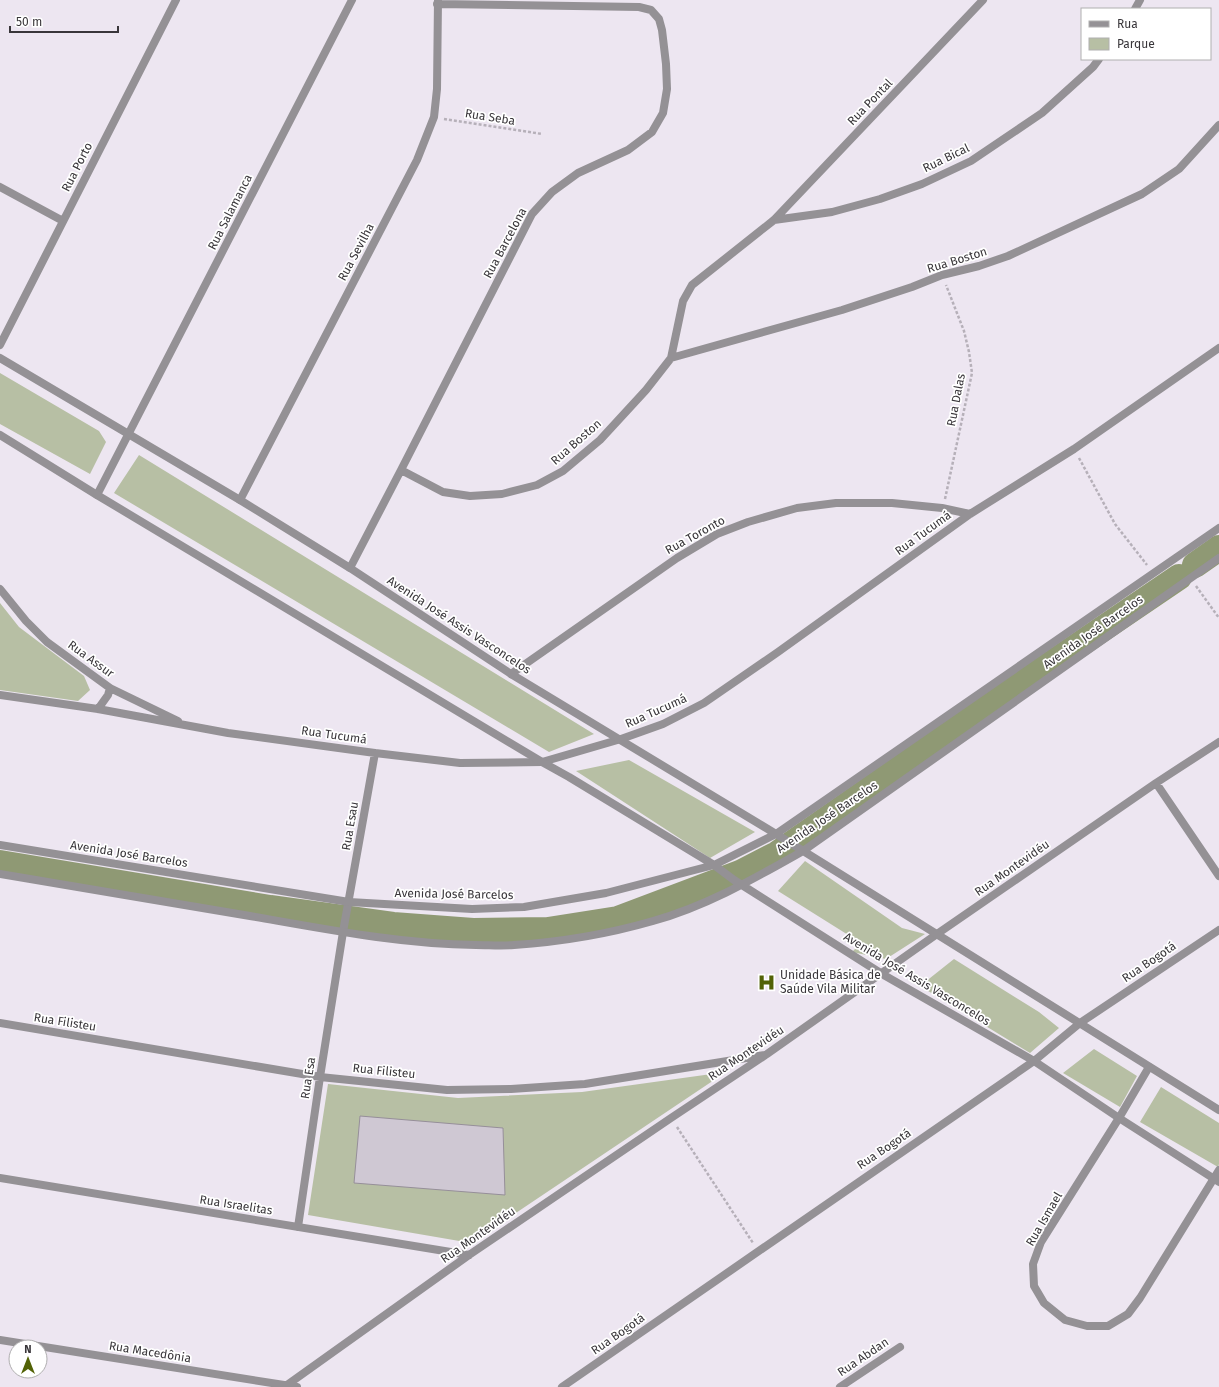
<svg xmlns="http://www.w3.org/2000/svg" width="1219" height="1387" font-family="'Fira Sans',sans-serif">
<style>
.green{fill:#b7bfa4}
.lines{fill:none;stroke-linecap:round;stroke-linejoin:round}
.river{stroke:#8f9974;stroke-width:26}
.building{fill:#cfc8d3;stroke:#968f99}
.path{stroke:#b6b0b9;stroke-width:2.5;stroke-dasharray:3 2;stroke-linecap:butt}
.minor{stroke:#949195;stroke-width:8}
.tertiary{stroke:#949195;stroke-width:8}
.labels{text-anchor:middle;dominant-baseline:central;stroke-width:3.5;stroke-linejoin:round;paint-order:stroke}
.street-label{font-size:12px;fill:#39363a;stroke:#fff}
.poi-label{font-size:12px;fill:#39363a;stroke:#fff;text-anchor:start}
</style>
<rect width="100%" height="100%" fill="#ede6f1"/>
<path class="green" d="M0 373 99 431 106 442 90 474 0 424Z
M139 455 594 734 549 752 114 493Z
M0 603 19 627 84 676 90 690 78 701 0 690Z
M629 760 755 832 710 858 576 771Z
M805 861 902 928 925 934 886 959 852 952 861 943 778 891Z
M954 959 1039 1012 1059 1028 1030 1053 920 986Z
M1094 1049 1137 1076 1120 1107 1063 1073Z
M726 1072 471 1243 308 1215 328 1084 458 1098 582 1092Z
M1161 1087 1219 1123V1164L1218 1167 1140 1122Z"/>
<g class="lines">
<path class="river" d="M1195 565 1219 548
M0 863 270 908 393 925 473 931 548 930 618 919 740 873 777 854 974 716 1179 577"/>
</g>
<path class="building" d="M360 1116 503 1128 505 1195 354 1183Z"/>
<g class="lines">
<path class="path" d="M444 119 542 134
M1079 458 1115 524 1147 565
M945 499 972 373 969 352 964 331 946 285
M1196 586 1219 618
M677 1127 753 1243"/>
<path class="minor" d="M1135 9 1140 0
M0 187 63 221
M774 220 832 212 880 199 922 184 971 161 1042 113 1093 67 1099 59
M0 345 176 0
M671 358 842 310 912 287 942 275 979 266 1008 256 1142 194 1179 169 1219 125
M401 470 443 492 470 496 502 494 537 485 563 471 600 440 646 390 671 358 683 301 692 285 774 220 983 0
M97 495 352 0
M240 500 417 160 434 117 437 89 438 0
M350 568 401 470 532 214 552 192 578 173 628 150 652 132 663 113 667 89 666 64 662 30 659 19 651 10 639 7 437 4
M0 589 26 621 47 642 110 688 178 721
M511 674 677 558 717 534 748 522 797 508 836 503H892L942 508 970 514
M0 695 98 709 228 733 375 753 460 763 542 762 621 739 663 724 704 703 778 652 970 514 1074 449 1219 348
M98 709 108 695 110 688
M1156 783 1219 876
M0 1023 320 1077 447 1090 511 1089 585 1084 765 1055
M1149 1067 1119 1118 1041 1242 1033 1264 1034 1286 1044 1303 1065 1320 1087 1326H1108L1128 1314 1140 1298 1219 1170
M0 1178 469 1255
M298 1227 320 1077 343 932 375 753
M0 1340 297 1387
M287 1385 469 1255 671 1118 767 1054 937 934 1156 783 1219 742
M562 1387 1034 1061 1080 1023 1219 930
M840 1387 900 1347"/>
<path class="tertiary" d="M0 358 240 500 350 568 511 674 776 834 1219 1110
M0 435 97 495 542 762 569 777 714 865 734 880 882 974 1034 1061 1119 1118 1219 1182
M0 845 349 902 472 909 524 907 606 893 714 865 776 834 1219 528
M0 874C83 888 167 902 250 916 325 929 400 944 476 945 489 945 501 946 514 945 560 942 608 934 653 921 707 906 755 878 803 851L1219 558"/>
</g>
<defs>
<symbol id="hospital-bare" viewBox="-9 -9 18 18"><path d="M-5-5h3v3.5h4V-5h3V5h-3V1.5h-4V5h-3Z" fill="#526206" stroke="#fff" stroke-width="2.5" paint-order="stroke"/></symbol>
</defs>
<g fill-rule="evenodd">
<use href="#hospital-bare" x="754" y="970" width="25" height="25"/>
</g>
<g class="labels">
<g class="street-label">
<text transform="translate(870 102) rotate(-46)">Rua Pontal</text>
<text transform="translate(490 117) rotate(9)">Rua Seba</text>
<text transform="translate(946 158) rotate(-26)">Rua Bical</text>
<text transform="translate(77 167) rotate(-63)">Rua Porto</text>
<text transform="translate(230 212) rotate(-63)">Rua Salamanca</text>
<text transform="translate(505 243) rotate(-62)">Rua Barcelona</text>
<text transform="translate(356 252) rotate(-62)">Rua Sevilha</text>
<text transform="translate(957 260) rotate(-17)">Rua Boston</text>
<text transform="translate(956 400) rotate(-79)">Rua Dalas</text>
<text transform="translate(576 442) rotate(-41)">Rua Boston</text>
<text transform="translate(923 533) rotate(-36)">Rua Tucumá</text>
<text transform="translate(695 535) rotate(-29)">Rua Toronto</text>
<text transform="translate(459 625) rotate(33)">Avenida José Assis Vasconcelos</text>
<text transform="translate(1093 632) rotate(-35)">Avenida José Barcelos</text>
<text transform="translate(91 659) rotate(36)">Rua Assur</text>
<text transform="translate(656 711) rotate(-24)">Rua Tucumá</text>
<text transform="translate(334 735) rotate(8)">Rua Tucumá</text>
<text transform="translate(827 817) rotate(-34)">Avenida José Barcelos</text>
<text transform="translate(350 826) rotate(-80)">Rua Esau</text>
<text transform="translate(129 854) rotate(9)">Avenida José Barcelos</text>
<text transform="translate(1012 868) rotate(-35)">Rua Montevidéu</text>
<text transform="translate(454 894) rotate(1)">Avenida José Barcelos</text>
<text transform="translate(1149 962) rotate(-34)">Rua Bogotá</text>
<text transform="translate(917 979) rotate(31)">Avenida José Assis Vasconcelos</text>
<text transform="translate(65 1022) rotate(9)">Rua Filisteu</text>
<text transform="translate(746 1053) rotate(-34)">Rua Montevidéu</text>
<text transform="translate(384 1071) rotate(6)">Rua Filisteu</text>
<text transform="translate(308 1078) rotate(-81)">Rua Esa</text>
<text transform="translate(884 1149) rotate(-34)">Rua Bogotá</text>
<text transform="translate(236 1205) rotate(9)">Rua Israelitas</text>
<text transform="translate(1044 1219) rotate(-60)">Rua Ismael</text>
<text transform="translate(478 1235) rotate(-35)">Rua Montevidéu</text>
<text transform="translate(618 1334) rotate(-35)">Rua Bogotá</text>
<text transform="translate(150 1352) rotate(9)">Rua Macedônia</text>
<text transform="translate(863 1357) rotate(-34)">Rua Abdan</text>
</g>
<g class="poi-label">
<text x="780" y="975">Unidade Básica de<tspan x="780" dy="14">Saúde Vila Militar</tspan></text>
</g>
</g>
<rect x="1081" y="8" width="130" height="52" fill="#ffffff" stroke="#b0afb0"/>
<rect x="1089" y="21" width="20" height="6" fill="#949195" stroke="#b0afb0"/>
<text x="1117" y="28" font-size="12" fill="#39363a">Rua</text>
<rect x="1089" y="38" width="20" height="12" fill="#b7bfa4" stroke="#b0afb0"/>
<text x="1117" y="48" font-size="12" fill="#39363a">Parque</text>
<g transform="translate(28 1359)"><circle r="19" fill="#ffffff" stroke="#b0afb0"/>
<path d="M0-3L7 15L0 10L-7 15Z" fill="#526206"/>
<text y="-6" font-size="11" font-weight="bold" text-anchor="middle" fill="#39363a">N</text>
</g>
<path d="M10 26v6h108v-6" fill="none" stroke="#39363a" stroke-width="2"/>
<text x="16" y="26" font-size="12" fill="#39363a" stroke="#ffffff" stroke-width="3" paint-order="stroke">50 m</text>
</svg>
